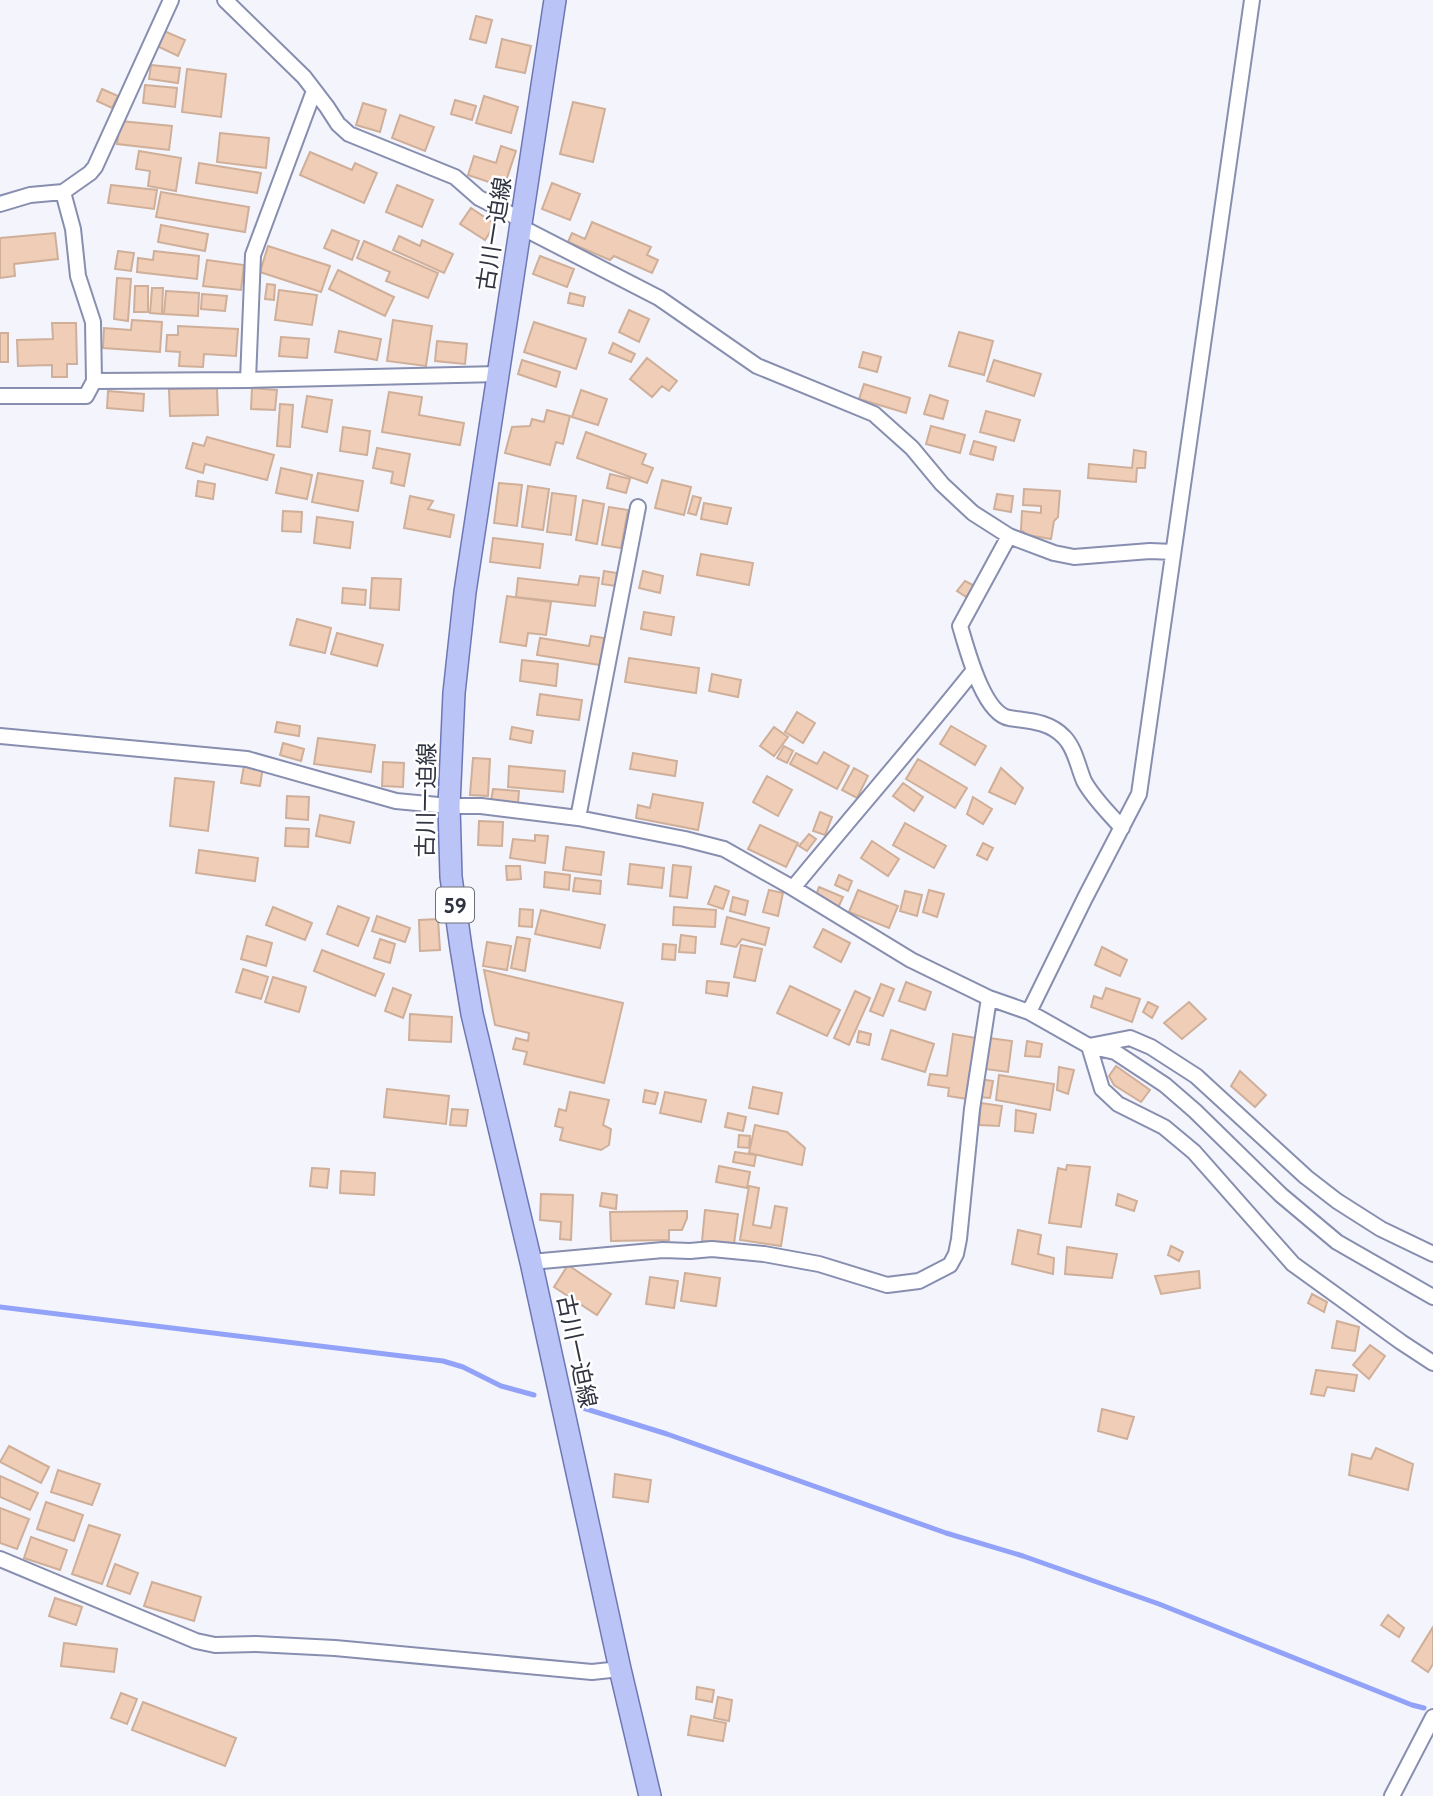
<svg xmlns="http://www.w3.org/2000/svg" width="1433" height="1796" font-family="Cabin,'Noto Sans JP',sans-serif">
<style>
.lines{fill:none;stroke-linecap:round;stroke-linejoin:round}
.stream{stroke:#92a2f8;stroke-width:5}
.building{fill:#efcdb6;stroke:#cfaf99;stroke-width:2}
.minor-casing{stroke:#878eaf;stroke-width:18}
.primary-casing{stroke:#6c77b4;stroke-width:24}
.minor{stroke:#fff;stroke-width:14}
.primary{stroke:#bbc4f7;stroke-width:21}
.labels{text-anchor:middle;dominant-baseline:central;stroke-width:5;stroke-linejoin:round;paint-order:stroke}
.shield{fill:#fff;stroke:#6e7079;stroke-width:2}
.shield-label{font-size:21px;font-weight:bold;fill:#303340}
.street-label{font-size:23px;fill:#303340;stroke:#fff}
</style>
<rect width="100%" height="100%" fill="#f4f5fc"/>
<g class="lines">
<path class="stream" d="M0 1307 443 1361 463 1367 501 1386 534 1395
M583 1408 667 1434 946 1533 1023 1556 1159 1604 1412 1705 1424 1708"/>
</g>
<path class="building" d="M476 16 492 20 486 43 470 39Z
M164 31 185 40 178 56 157 46Z
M502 39 531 46 525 73 496 67Z
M151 65 180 68 178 83 149 79Z
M187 69 226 74 221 117 182 112Z
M145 85 177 88 175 107 143 103Z
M102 89 118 96 112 108 97 101Z
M484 96 518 107 511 133 476 123Z
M455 100 476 106 472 120 451 114Z
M573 102 605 109 593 162 560 154Z
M363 103 386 110 380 132 356 125Z
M400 115 434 127 425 151 392 138Z
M120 121 172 126 169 150 117 144Z
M220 133 269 138 266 168 217 162Z
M501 146 516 151 504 187 468 175 474 156 496 163Z
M139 151 181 158 176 191 148 186 150 171 136 169Z
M310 152 352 170 355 163 377 173 364 203 300 175Z
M199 163 261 173 257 193 196 183Z
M552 183 580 194 570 220 542 209Z
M111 185 157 190 154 209 108 203Z
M397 185 433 200 422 227 386 212Z
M161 192 249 207 245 232 156 217Z
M471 208 495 224 485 240 460 224Z
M592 222 651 247 647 255 658 260 652 273 614 256 610 260 568 242 572 233 585 239Z
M161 225 208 234 205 251 158 242Z
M332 230 359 241 352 260 324 248Z
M55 233 58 259 14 264 15 276 0 278V238Z
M399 236 420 246 422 240 453 254 444 273 393 250Z
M364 241 438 273 428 298 386 281 390 272 357 258Z
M268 246 330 266 321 292 260 272Z
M118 251 134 253 131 271 115 269Z
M154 251 199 256 197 279 137 272 138 258 153 260Z
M540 256 574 269 567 287 533 274Z
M207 260 244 265 241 290 203 286Z
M338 270 394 297 385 316 329 289Z
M117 278 131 279 128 321 114 319Z
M267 284 275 285 274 300 265 299Z
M135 286H148V312H134Z
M152 288H163L162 314 150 313Z
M279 290 317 295 312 325 275 320Z
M166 291 199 293 198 316 164 314Z
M570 293 585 297 583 306 568 303Z
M202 294 227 296 225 311 201 309Z
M629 310 649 319 639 342 619 332Z
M132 320 162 322 160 352 103 348 104 328 131 330Z
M393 320 432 326 426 366 387 361Z
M534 322 586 339 576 369 524 352Z
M52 323H76L77 364H67V377H52V365L18 366 17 340 53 339Z
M178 326 238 329 236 356 204 354 203 367 179 366 180 352 166 351 167 335H178Z
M339 331 381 339 377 360 335 352Z
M959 332 993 341 984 375 949 366Z
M0 333H8V362H0Z
M281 337 309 339 307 358 279 356Z
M437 341 467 344 465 364 435 361Z
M613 343 635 354 631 362 609 353Z
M863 352 881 357 877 372 859 367Z
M647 358 677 381 669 391 662 386 652 397 630 379Z
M522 360 560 372 556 387 518 374Z
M994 360 1041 374 1034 396 987 381Z
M864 384 910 398 906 413 859 399Z
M217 388 218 415 170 416 169 389Z
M252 388 277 390 275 410 251 409Z
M581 390 607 399 598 425 572 417Z
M108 391 144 394 143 411 107 408Z
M389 392 422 397 419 415 464 423 460 445 382 432Z
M930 395 948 401 943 419 924 414Z
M307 396 332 400 327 432 302 427Z
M280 404 293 405 290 447 277 446Z
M547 410 570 416 563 444 556 442 550 465 505 453 512 427 530 426 532 419 544 422Z
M986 411 1020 420 1014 441 980 432Z
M931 426 965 435 960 453 926 444Z
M343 427 370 431 367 455 340 451Z
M586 432 646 454 642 464 653 468 647 483 577 458Z
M207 437 274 455 267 480 205 464 203 473 186 468 193 443 204 446Z
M974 441 996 447 993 460 970 454Z
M377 448 410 454 404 486 391 483 393 472 373 468Z
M1134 450 1146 452 1145 468H1137L1136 482 1088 478 1089 464 1132 468Z
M281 468 312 475 307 499 276 493Z
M318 473 363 481 358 511 312 502Z
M610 474 630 479 626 493 607 488Z
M662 480 691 487 684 515 655 508Z
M198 481 215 484 213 499 196 496Z
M499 483 522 485 517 526 494 523Z
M528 486 549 489 543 530 522 527Z
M1024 489 1060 491 1058 517 1054 521 1051 539 1027 535 1021 530 1022 511 1041 513V506L1023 505Z
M552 493 576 496 571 535 547 532Z
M997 494 1013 496 1011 512 994 509Z
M410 496 433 501 428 509 454 515 450 537 404 528Z
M693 496 701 498 696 515 688 513Z
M583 500 604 504 597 544 576 540Z
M704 503 731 508 727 524 701 519Z
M609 507 628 510 621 548 602 545Z
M283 511 302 512 301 532 282 531Z
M317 517 353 522 350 548 314 543Z
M493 538 543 544 540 568 490 562Z
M701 554 753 563 749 585 697 575Z
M604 571 617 573 616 586 602 584Z
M643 571 663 576 660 593 639 588Z
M580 576 599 578 595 606 516 597 518 578 578 585Z
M372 578 401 579 399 610 370 608Z
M965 581 975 586 966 597 957 591Z
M343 588 366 590 365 605 342 603Z
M507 596 551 602 546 635 528 633 526 646 500 642Z
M644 612 674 617 671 635 641 629Z
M297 619 331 628 325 653 290 645Z
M337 633 383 645 377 666 331 654Z
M591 636 604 638 600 665 537 655 540 638 589 646Z
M629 658 699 668 696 693 625 682Z
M522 660 558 664 556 686 520 681Z
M712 674 741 680 738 697 709 691Z
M540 694 582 700 579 720 537 715Z
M797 712 815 723 803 743 785 732Z
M277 722 300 726 299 736 275 732Z
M951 726 986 746 975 765 940 744Z
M512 727 533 731 531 743 510 739Z
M774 727 788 737 774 756 760 746Z
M318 738 375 745 371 772 314 764Z
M283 743 304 749 301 761 280 755Z
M784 746 793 751 787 763 777 758Z
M824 752 849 766 837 789 790 764 796 753 817 764Z
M633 753 677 761 675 776 630 769Z
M473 758 490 759 488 796 470 795Z
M918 759 967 788 955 808 906 779Z
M383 762 404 763 403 787 382 786Z
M244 765 263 767 260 786 241 783Z
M509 766 565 771 563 792 508 787Z
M854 768 868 776 857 798 842 790Z
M1001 768 1023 788 1015 804 989 792Z
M767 776 792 790 778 816 753 802Z
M175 778 214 782 208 831 170 826Z
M903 783 923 797 914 811 893 796Z
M493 789 519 791 518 803 491 801Z
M653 794 703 803 698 830 636 818 638 805 650 808Z
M287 796 309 797 308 820 286 818Z
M973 797 992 809 983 824 967 814Z
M820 812 832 817 825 835 813 831Z
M320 815 354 822 350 843 316 836Z
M479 821 503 822 502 846 478 845Z
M905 823 946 846 934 868 893 845Z
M760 825 798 843 786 867 748 849Z
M286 828 309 829 308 847 285 846Z
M809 834 816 839 807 851 799 846Z
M535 835 548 836 545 863 510 858 513 839 535 841Z
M872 841 899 859 888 876 861 858Z
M983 843 993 848 987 860 977 855Z
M566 847 604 852 601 875 563 870Z
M199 850 258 858 255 881 196 873Z
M630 864 664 868 662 888 628 884Z
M673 865 691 867 687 898 670 896Z
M506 866H520L521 879 507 880Z
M545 872 570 875 569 890 544 887Z
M839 875 852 881 848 891 835 885Z
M575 878 601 881 600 894 573 891Z
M715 886 729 891 723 909 708 904Z
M819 887 843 897 838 908 815 898Z
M769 890 783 893 778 916 763 912Z
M858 890 898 906 889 928 849 912Z
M929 890 944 894 937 917 923 912Z
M905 891 922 895 917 916 900 911Z
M733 897 748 901 745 915 730 911Z
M338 906 369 918 358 946 327 934Z
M273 907 312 923 305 940 266 925Z
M674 907 716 910 715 927 673 925Z
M520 909 533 910 532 927 519 926Z
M541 910 605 925 600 948 535 934Z
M377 916 410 928 405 942 372 931Z
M727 917 769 928 765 945 742 939 736 947 721 944Z
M438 919 440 950 420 951 419 920Z
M823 929 850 943 841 962 814 947Z
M681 935 696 937 695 953 679 952Z
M247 936 272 943 266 966 241 959Z
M517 937 530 939 525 971 511 968Z
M380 939 395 944 390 963 374 958Z
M487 942 511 946 507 970 483 966Z
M663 944 676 945 675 960 662 959Z
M741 945 762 949 755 981 734 977Z
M1102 947 1127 960 1120 976 1095 965Z
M322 950 384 974 375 996 314 971Z
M243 969 268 977 261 999 236 992Z
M484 970 623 1003 604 1083 524 1064 527 1052 513 1049 516 1038 528 1041 529 1033 495 1025Z
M273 977 306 987 299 1012 265 1002Z
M707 981 729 983 727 996 706 993Z
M906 982 931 992 925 1010 899 1001Z
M881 984 894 989 883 1016 870 1011Z
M790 986 840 1010 827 1036 777 1013Z
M393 988 411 995 403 1018 385 1011Z
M1106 988 1140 999 1132 1022 1091 1007 1094 996 1102 999Z
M855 991 870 998 849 1045 834 1038Z
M1148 1002 1158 1007 1152 1018 1143 1012Z
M1189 1002 1206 1019 1182 1039 1164 1023Z
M410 1014 452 1017 451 1042 409 1040Z
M891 1030 934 1044 925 1072 882 1059Z
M859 1031 871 1034 869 1045 857 1042Z
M953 1034 976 1038 967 1099 948 1096 949 1088 928 1085 930 1074 947 1076Z
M989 1038 1012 1041 1008 1072 985 1069Z
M1027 1041 1042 1044 1040 1057 1025 1056Z
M1116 1066 1150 1090 1141 1102 1114 1085 1109 1076Z
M1059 1067 1074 1070 1068 1094 1057 1090Z
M1240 1071 1266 1095 1255 1107 1231 1086Z
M999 1075 1054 1084 1050 1110 996 1100Z
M980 1079 993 1081 990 1098 979 1097Z
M753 1087 782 1093 778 1114 749 1108Z
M387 1089 449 1096 446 1124 384 1117Z
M645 1090 658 1093 655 1104 643 1102Z
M570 1092 609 1100 603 1125 611 1129 609 1145 601 1150 560 1140 563 1128 555 1126 559 1109 566 1111Z
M665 1092 706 1100 701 1122 660 1113Z
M981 1103 1002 1106 999 1126 979 1125Z
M452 1109 468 1110 466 1126 450 1125Z
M1016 1110 1036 1114 1033 1133 1015 1131Z
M728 1113 746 1117 743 1131 725 1127Z
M755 1125 787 1132 805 1148 802 1165 749 1153Z
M739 1135 750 1136 749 1148 738 1147Z
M735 1152 756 1155 754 1166 733 1162Z
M1067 1165 1090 1167 1081 1227 1049 1223 1058 1168 1066 1170Z
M719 1166 750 1172 747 1188 716 1182Z
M312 1168 329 1169 327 1188 310 1186Z
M341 1171 375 1173 374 1195 340 1193Z
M749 1186 759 1188 753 1225 771 1228 775 1206 787 1208 781 1246 740 1240Z
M602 1193 617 1195 616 1209 600 1206Z
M541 1194 573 1195 571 1240 560 1239 561 1222 540 1220Z
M1118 1194 1137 1201 1134 1211 1116 1205Z
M705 1210 738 1214 734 1244 702 1241Z
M687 1211V1218L682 1230H669V1240L611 1241 610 1212Z
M1018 1230 1041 1235 1038 1254 1054 1258 1053 1274 1012 1264Z
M1171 1246 1183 1252 1179 1261 1168 1255Z
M1067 1247 1117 1254 1112 1278 1065 1274Z
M568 1265 611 1294 597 1315 554 1287Z
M1199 1271 1200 1288 1161 1294 1155 1276Z
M685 1273 720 1278 716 1306 681 1301Z
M650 1277 678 1281 674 1308 646 1304Z
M1312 1294 1327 1302 1324 1312 1308 1303Z
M1337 1321 1359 1327 1355 1351 1332 1348Z
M1370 1345 1385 1356 1369 1379 1353 1365Z
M1316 1370 1357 1375 1354 1391 1327 1387 1324 1396 1311 1394Z
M1102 1409 1134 1417 1127 1439 1098 1431Z
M9 1446 49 1467 41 1483 0 1462Z
M1376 1448 1413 1464 1408 1490 1349 1475 1352 1454 1371 1459Z
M58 1470 100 1484 92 1505 51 1492Z
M615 1474 651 1480 648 1502 613 1497Z
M0 1476 38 1493 30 1510 0 1497Z
M46 1502 83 1515 74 1541 37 1529Z
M0 1508 29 1519 17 1549 0 1543Z
M89 1525 120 1535 102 1584 72 1574Z
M31 1537 67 1550 60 1570 24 1558Z
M115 1564 138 1573 130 1594 107 1586Z
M152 1582 201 1597 194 1621 144 1606Z
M55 1598 82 1607 76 1625 49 1616Z
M1388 1615 1404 1628 1399 1637 1381 1625Z
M1433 1627V1664L1428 1672 1412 1661Z
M64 1643 117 1649 114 1672 61 1666Z
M697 1687 714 1690 712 1702 696 1699Z
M121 1693 137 1699 127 1724 111 1718Z
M718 1697 732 1700 729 1721 714 1718Z
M143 1702 236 1738 225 1766 132 1730Z
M691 1716 726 1723 723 1741 688 1735Z"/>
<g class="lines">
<defs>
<path id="minor" d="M225 0 304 77 327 107 338 124 349 134 455 177 479 198 522 220
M0 204 30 195 63 192 90 173 95 167 171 0
M521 227 659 298 757 366 874 414 912 448 942 484 973 513 1009 536 1054 553 1074 557 1150 551 1173 552
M248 380 253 255 314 91
M94 381 248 380 499 374
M0 396H86L94 381 93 322 78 276 73 229 63 192
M1009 536 960 626C967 649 983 713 1009 718 1029 721 1049 721 1064 737 1075 748 1078 767 1084 781 1093 798 1109 813 1122 828
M0 736 247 759 396 801 449 806H481L578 818 685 839 724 849 793 888 911 960 989 998 1029 1012 1089 1046 1115 1052 1165 1085 1195 1111 1281 1195 1337 1242 1433 1297
M578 818 638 507
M793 888C853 815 915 744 974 670
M1029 1012 1085 898 1139 794 1252 0
M1433 1254 1381 1229 1337 1201 1306 1177 1196 1076 1151 1047 1130 1038 1089 1046 1102 1089 1118 1104 1164 1127 1194 1152 1293 1264 1401 1342 1433 1363
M531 1262 663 1250 690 1251 712 1249 764 1254 819 1264 887 1285 919 1281 950 1265 956 1254 959 1239 972 1109 989 998
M0 1559 196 1641 215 1645 256 1644 335 1648 592 1672 620 1669
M1392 1796 1433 1717"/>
<path id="primary" d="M555 0 465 592 454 693 449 806 451 877 461 948 472 1014 531 1262 620 1669 650 1796"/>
</defs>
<use href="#minor" class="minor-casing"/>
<use href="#primary" class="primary-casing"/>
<use href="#minor" class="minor"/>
<use href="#primary" class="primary"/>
</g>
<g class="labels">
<rect class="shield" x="436" y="887.5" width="38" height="35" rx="5"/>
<g class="shield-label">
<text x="455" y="905">59</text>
</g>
<g class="street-label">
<text transform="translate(494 234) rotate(-81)">古川一迫線</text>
<text transform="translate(426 800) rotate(-89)">古川一迫線</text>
<text transform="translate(577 1351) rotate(78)">古川一迫線</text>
</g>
</g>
</svg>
